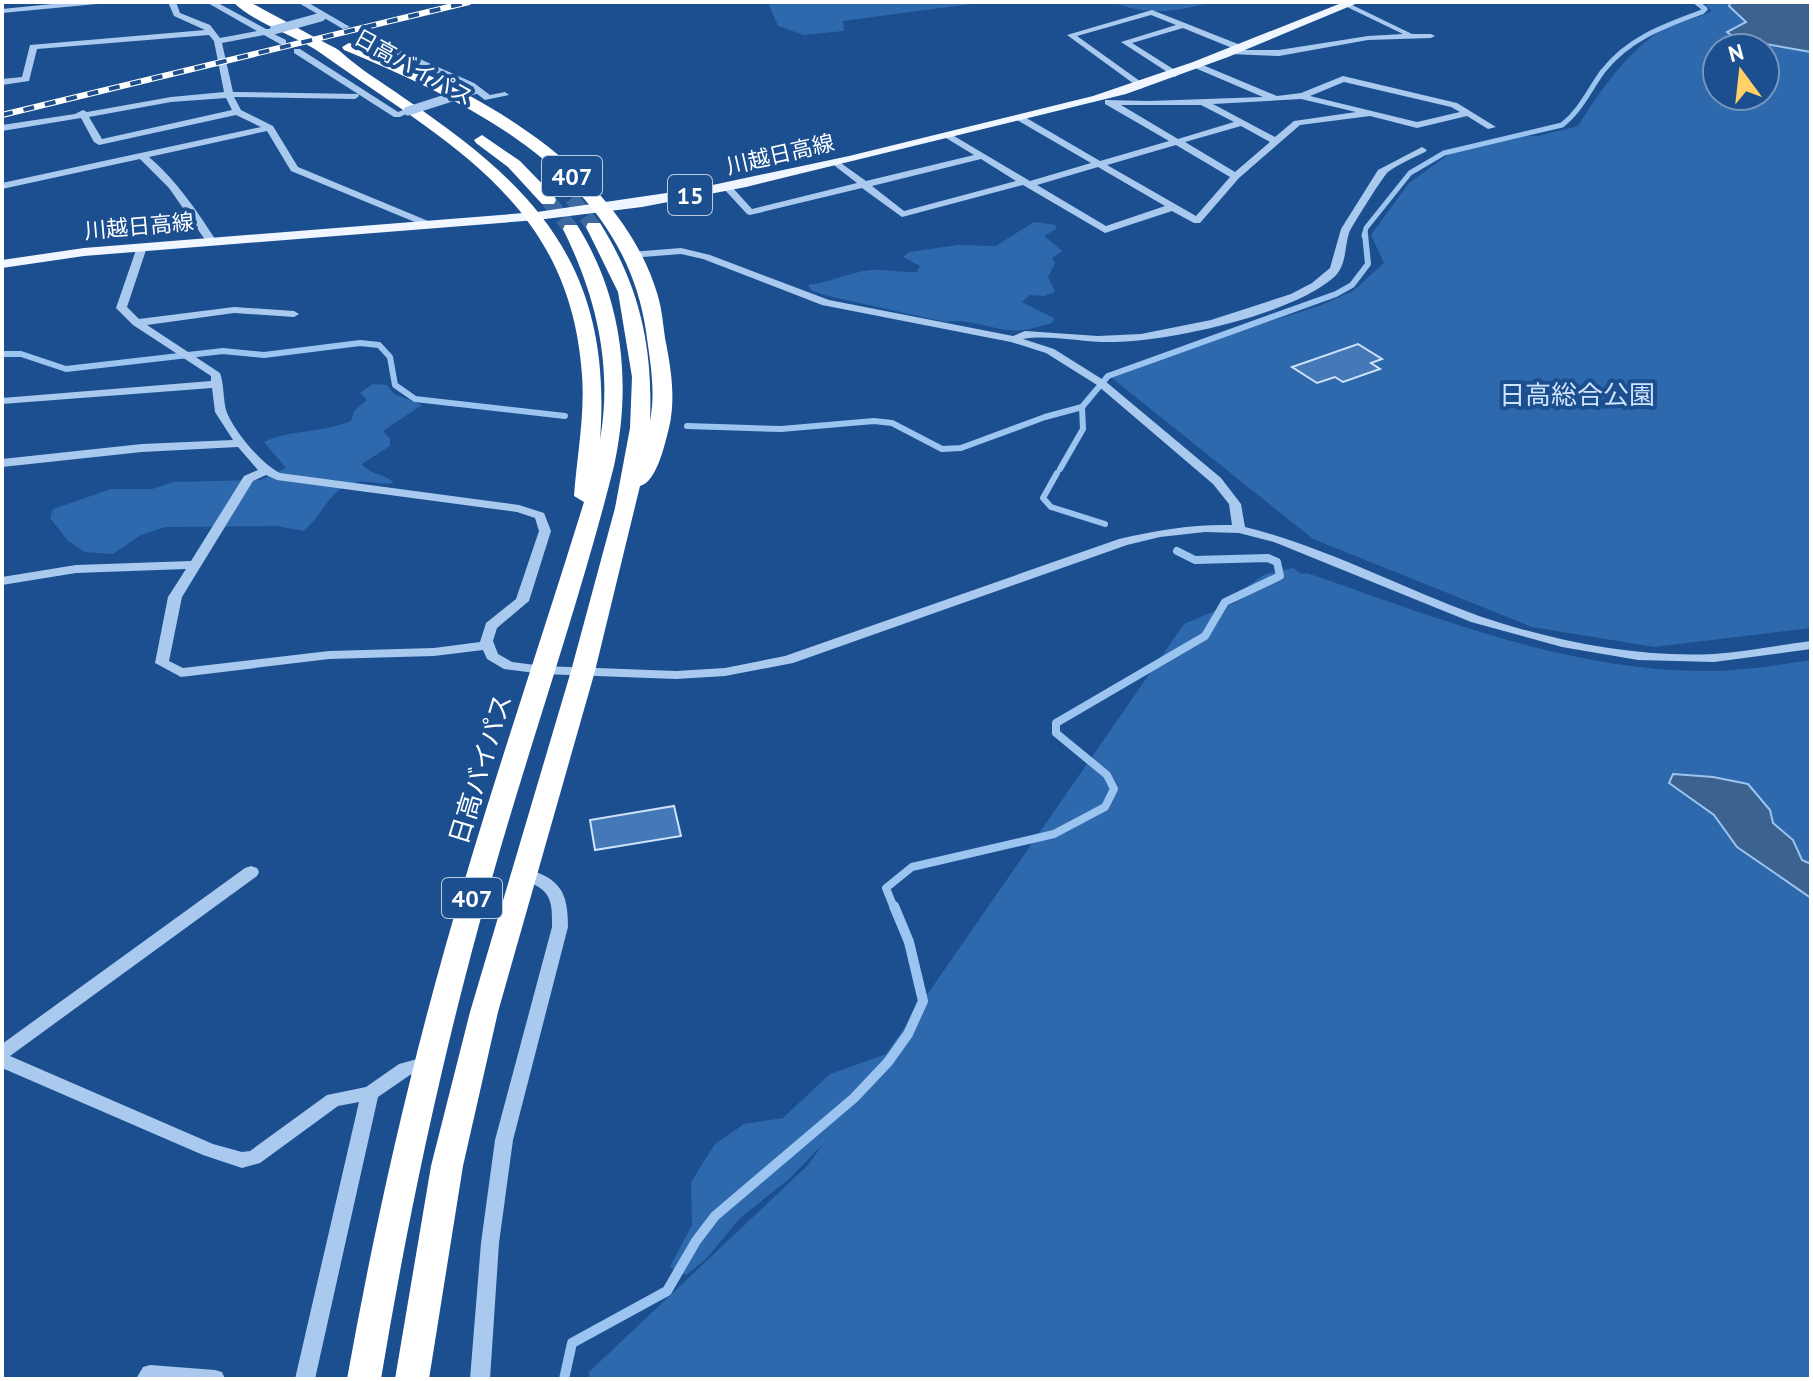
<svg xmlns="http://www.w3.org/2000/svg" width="1813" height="1381" font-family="'PT Sans','Noto Sans JP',sans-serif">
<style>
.green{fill:#2e69ad;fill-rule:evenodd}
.water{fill:#3c6290;stroke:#9cc4f0;stroke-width:2}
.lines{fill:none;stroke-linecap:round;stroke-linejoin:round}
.stream-far3{stroke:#9cc4f0;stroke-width:5}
.stream-far2{stroke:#9cc4f0;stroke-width:6}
.stream-far1{stroke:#9cc4f0;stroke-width:8}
.stream{stroke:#9cc4f0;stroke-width:10}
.building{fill:#4478b7;stroke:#cfe3fa;stroke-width:2}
.highway-tunnel{stroke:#3d69a0;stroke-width:15;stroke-dasharray:15 8;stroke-linecap:butt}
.minor{fill:#a9c9ee;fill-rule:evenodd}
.major{fill:#f0f6ff;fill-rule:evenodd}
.highway{fill:#fff;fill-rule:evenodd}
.rail-casing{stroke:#fff;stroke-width:6}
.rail{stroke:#1b4f8f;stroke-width:4;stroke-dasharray:11;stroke-linecap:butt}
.minor-bridge{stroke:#a9c9ee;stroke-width:9}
.labels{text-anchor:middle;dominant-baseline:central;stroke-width:8;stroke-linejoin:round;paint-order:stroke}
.far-street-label{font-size:22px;fill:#fff;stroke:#1b4f8f}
.shield{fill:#1b4f8f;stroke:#bbcadd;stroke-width:2}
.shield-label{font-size:24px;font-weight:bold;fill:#fff}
.park-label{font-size:26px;fill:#cfe3fa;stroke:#1b4f8f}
.street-label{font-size:26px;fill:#fff;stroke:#1b4f8f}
</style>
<rect width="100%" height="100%" fill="#1b4f8f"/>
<path class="green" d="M768 2H986L843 21 844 31 804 35 778 26Z
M1113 2H1211C1178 12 1145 16 1113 2Z
M1703 2H1811V628L1654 647 1532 627 1313 539 1112 378 1230 334 1319 306 1353 291 1384 263 1371 235 1409 183 1449 154 1512 136H1538L1578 126C1598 94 1623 58 1654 35 1665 26 1697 19 1712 11ZM1717 48H1765V96H1717Z
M1034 222 1056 225V229L1044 236 1062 251 1052 258 1055 263 1048 277 1055 292 1044 296 1030 295 1022 302 1054 318 1052 323C1037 327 1023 332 1008 330 986 328 968 318 945 322L824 295 811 290 808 285C826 283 841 276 859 272 878 267 898 273 917 272L920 266 903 257 909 252 958 245 996 246Z
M373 384 387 385 394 394 422 405 383 431 390 439V446L362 464C372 476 384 473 394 483 381 486 367 479 355 483 327 490 324 515 303 531L277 526 165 527 141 535 113 554 85 552 68 541 50 518 53 509 111 489H152L173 482 261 480 286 468 264 442C292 429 322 433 351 421L354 411 367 400 360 393Z
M1293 568 1302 574 1307 573C1438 618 1572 673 1714 671 1746 670 1779 665 1811 660V1379H589V1372L808 1165 823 1144 789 1179 740 1218 706 1259 686 1275 670 1267 692 1225 691 1182 715 1144 744 1124 783 1118 830 1074 886 1054 1184 624 1236 602 1245 588 1265 574Z"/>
<path class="water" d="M1731 2H1811V52L1737 39 1727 32 1746 22 1729 6Z
M1673 774 1713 777 1748 784 1770 810 1773 823 1793 840 1802 860 1811 864V898L1737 847 1714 815 1669 783Z"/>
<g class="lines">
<path class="stream-far3" d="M1364 236 1366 228 1410 173 1444 153 1562 125C1581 110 1589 90 1603 71 1629 38 1664 26 1702 12L1705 9 1696 2"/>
<path class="stream-far2" d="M2 354H21L66 369 223 351 264 355 360 343 379 345 390 357 395 385 415 399 565 416
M687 426 781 429 874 421 892 423 942 449 961 448 1045 417 1082 407
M1060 469 1083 429 1082 407 1108 376 1336 294 1352 285 1368 264 1365 234
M1057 473 1043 498 1051 507 1105 524"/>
<path class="stream-far1" d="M894 908 886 888 912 867 1054 834 1105 807 1114 789 1107 775 1056 733V723L1205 636 1225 602 1280 576 1277 562 1268 558 1195 560 1177 551"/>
<path class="stream" d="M564 1379 572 1343 667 1291 696 1241 715 1216 854 1098 888 1062 908 1034 923 1001 909 942 894 906"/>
</g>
<path class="building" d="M1358 344 1382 359 1371 363 1380 369 1343 382 1335 377 1317 383 1292 367Z
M674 806 681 836 595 850 590 820Z"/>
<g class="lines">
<path class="highway-tunnel" d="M572 198 594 227
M548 200 571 229"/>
<path class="minor" d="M72 2H101L97 4 2 13V9Z
M168 2H176L180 13 210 25 220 38 257 31 206 2H216L266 29H273L272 33 286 40V44H280L264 35 222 43 233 92 358 94 359 96 355 99 234 97 241 110 273 126 298 167 433 223V227H427L291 171 267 131 149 157C177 181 197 211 217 242L212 245 208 244 169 188 140 159 2 189V183L261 127 236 115 99 145 94 142 81 118 2 131V125L75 114 83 110 87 112 171 97 224 92 214 41 209 35 37 49 29 81 2 85V79L22 77 30 45 205 30 174 16ZM226 98 232 110 102 139 89 117 171 102Z
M297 2H307L350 27 343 29Z
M1346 2 1412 34H1431L1435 36 1431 38 1368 40 1279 56 1229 54V50H1237L1183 28 1132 43 1178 72 1179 74 1175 77 1121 42 1176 25 1151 15 1077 36 1144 84 1145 86 1141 89 1067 35 1152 10 1243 46V50H1279L1368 36 1403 34 1345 6Z
M361 33 474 83 490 95 505 92 509 95 485 100 468 87 358 37 357 35Z
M294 49H300L398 112 408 108 412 111 400 117H394L294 53Z
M1198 63 1277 96 1301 93 1343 76 1457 103 1496 127 1488 129 1467 116 1417 128 1370 116 1300 125 1239 178 1200 223H1194L1172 211 1105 233 1023 185 902 217 862 188 750 215 747 214 724 189 732 187 752 209 857 183 835 166 833 164 838 161 866 181 974 155 946 138V134L949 133 1030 181 1091 163 1017 120V116H1023L1100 161 1169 141 1105 104V100L1149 101 1263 97 1195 68V64ZM1344 82 1451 107 1460 112 1417 122 1310 96ZM1301 99 1356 112 1294 121 1275 137 1213 104ZM1121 105H1201L1234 122 1178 139ZM1241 126 1270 142 1235 172 1185 142ZM1176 145 1230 177 1196 216 1107 165ZM981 159 1016 181 904 211 872 186ZM1098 167 1165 206 1106 226 1037 185Z
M1422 147 1427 150 1425 152C1413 158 1399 164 1388 172 1384 175 1352 226 1349 233 1344 249 1347 266 1333 278 1290 315 1170 341 1114 342 1086 343 1048 334 1023 339L1054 349 1105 381 1221 478 1241 504 1245 527C1326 547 1401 588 1479 616 1553 641 1636 658 1714 654 1746 652 1779 645 1811 641V649L1714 662 1638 660 1562 647 1471 622 1274 542 1239 533 1205 532 1160 537 1127 545 793 663 725 676 676 679 543 674 504 669 487 659 483 650 434 656 329 659 181 677 155 663 168 597 186 569 76 573 2 585V577L76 565 191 561 244 476 258 470 238 447 142 452 2 467V459L142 444 233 440 215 412 212 388 2 404V398L211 381V376L133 325 116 308 137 247 142 244 147 247 127 307 139 319 234 307 294 311 299 314 294 317 234 313 147 325 220 373C224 384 223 397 226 410 232 429 262 465 280 473L519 505 544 513 551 531 529 601 497 628 493 641 498 654 512 662 543 666 676 671 725 668 785 656 1119 539C1157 530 1193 524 1232 525L1229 504 1213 484 1097 385 1046 353 1011 342 822 305 703 259 681 254 630 258 625 255 630 252 681 248 710 255 829 300 1013 336 1025 331 1098 336 1141 334 1211 320 1291 294 1312 283 1330 268 1341 229 1378 170ZM266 475 277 480 517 512 535 518 539 531 516 599 486 623 480 642 434 648 329 651 183 668 169 661 182 597 253 481Z
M251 866 257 868 259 872 257 876 10 1056 213 1144 242 1152 250 1151 327 1095 366 1087 399 1064 428 1056 434 1058 437 1063 434 1068 410 1075 378 1097 315 1379H295L359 1102 338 1106 260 1163 242 1168 203 1155 2 1068V1044L245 868Z
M525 868C560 879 568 891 568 927L513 1140 499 1243 490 1379H470L481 1243 495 1140 552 927C552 908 553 894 535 885 528 881 522 880 517 874L519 870Z
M150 1365 215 1370 222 1372 225 1379H136L143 1367Z"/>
<path class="major" d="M1344 2H1360L1228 57 1126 94 746 187 642 207 537 220 84 256 2 268V260L84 248 537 212 694 189 849 156 1093 96 1193 62Z"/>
<path class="highway" d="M233 2H250C271 14 293 25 314 37 322 42 334 46 341 52 358 68 383 83 404 98 538 188 613 269 600 440 613 365 596 296 563 229L565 225H577C623 298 632 384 614 466 579 605 531 740 492 878 445 1043 409 1210 381 1379H347C373 1234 405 1090 445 948 487 798 538 651 584 502L574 496C577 456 585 415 582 375 570 202 448 144 322 54 295 35 257 25 233 2Z
M349 43C376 50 402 64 428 75 523 119 627 190 658 296 662 310 663 324 665 338 671 368 676 398 669 428 665 443 657 482 640 486L595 671 498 1012 463 1166 429 1379H395L431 1166 470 1012 571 671 615 508 630 428 632 377 618 292 586 227 588 223H600C640 287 653 347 650 421 656 390 650 362 646 331 623 176 474 104 344 50L342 47Z
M482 135 520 161 554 196 556 200 554 204H542L508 167 476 143 474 140Z"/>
<defs>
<path id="rail" d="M2 115 469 2"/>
</defs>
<use href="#rail" class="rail-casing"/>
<use href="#rail" class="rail"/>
<path class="minor-bridge" d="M274 30 321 17
M408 111 474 90"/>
</g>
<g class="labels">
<g class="far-street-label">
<text transform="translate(414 67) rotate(29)">日高バイパス</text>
<text transform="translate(780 154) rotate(-13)">川越日高線</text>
<text transform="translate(139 226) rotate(-5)">川越日高線</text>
</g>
<g class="shield">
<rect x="542" y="156" width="60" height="40" rx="6"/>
<rect x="668" y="175" width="44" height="40" rx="6"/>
<rect x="442" y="878" width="60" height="40" rx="6"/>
</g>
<g class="shield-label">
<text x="572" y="176">407</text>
<text x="690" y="195">15</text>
<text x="472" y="898">407</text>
</g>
<g class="park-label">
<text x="1577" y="394">日高総合公園</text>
</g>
<g class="street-label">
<text transform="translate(480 769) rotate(-73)">日高バイパス</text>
</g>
</g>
<rect width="1813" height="1381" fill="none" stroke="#ffffff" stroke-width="8"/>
<g transform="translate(1741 72) rotate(345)"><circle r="38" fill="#1b4f8f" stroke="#7695bc" stroke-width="2"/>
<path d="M0-6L14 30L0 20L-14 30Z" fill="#ffd166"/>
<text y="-12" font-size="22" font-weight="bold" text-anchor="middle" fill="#ffffff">N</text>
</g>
</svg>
